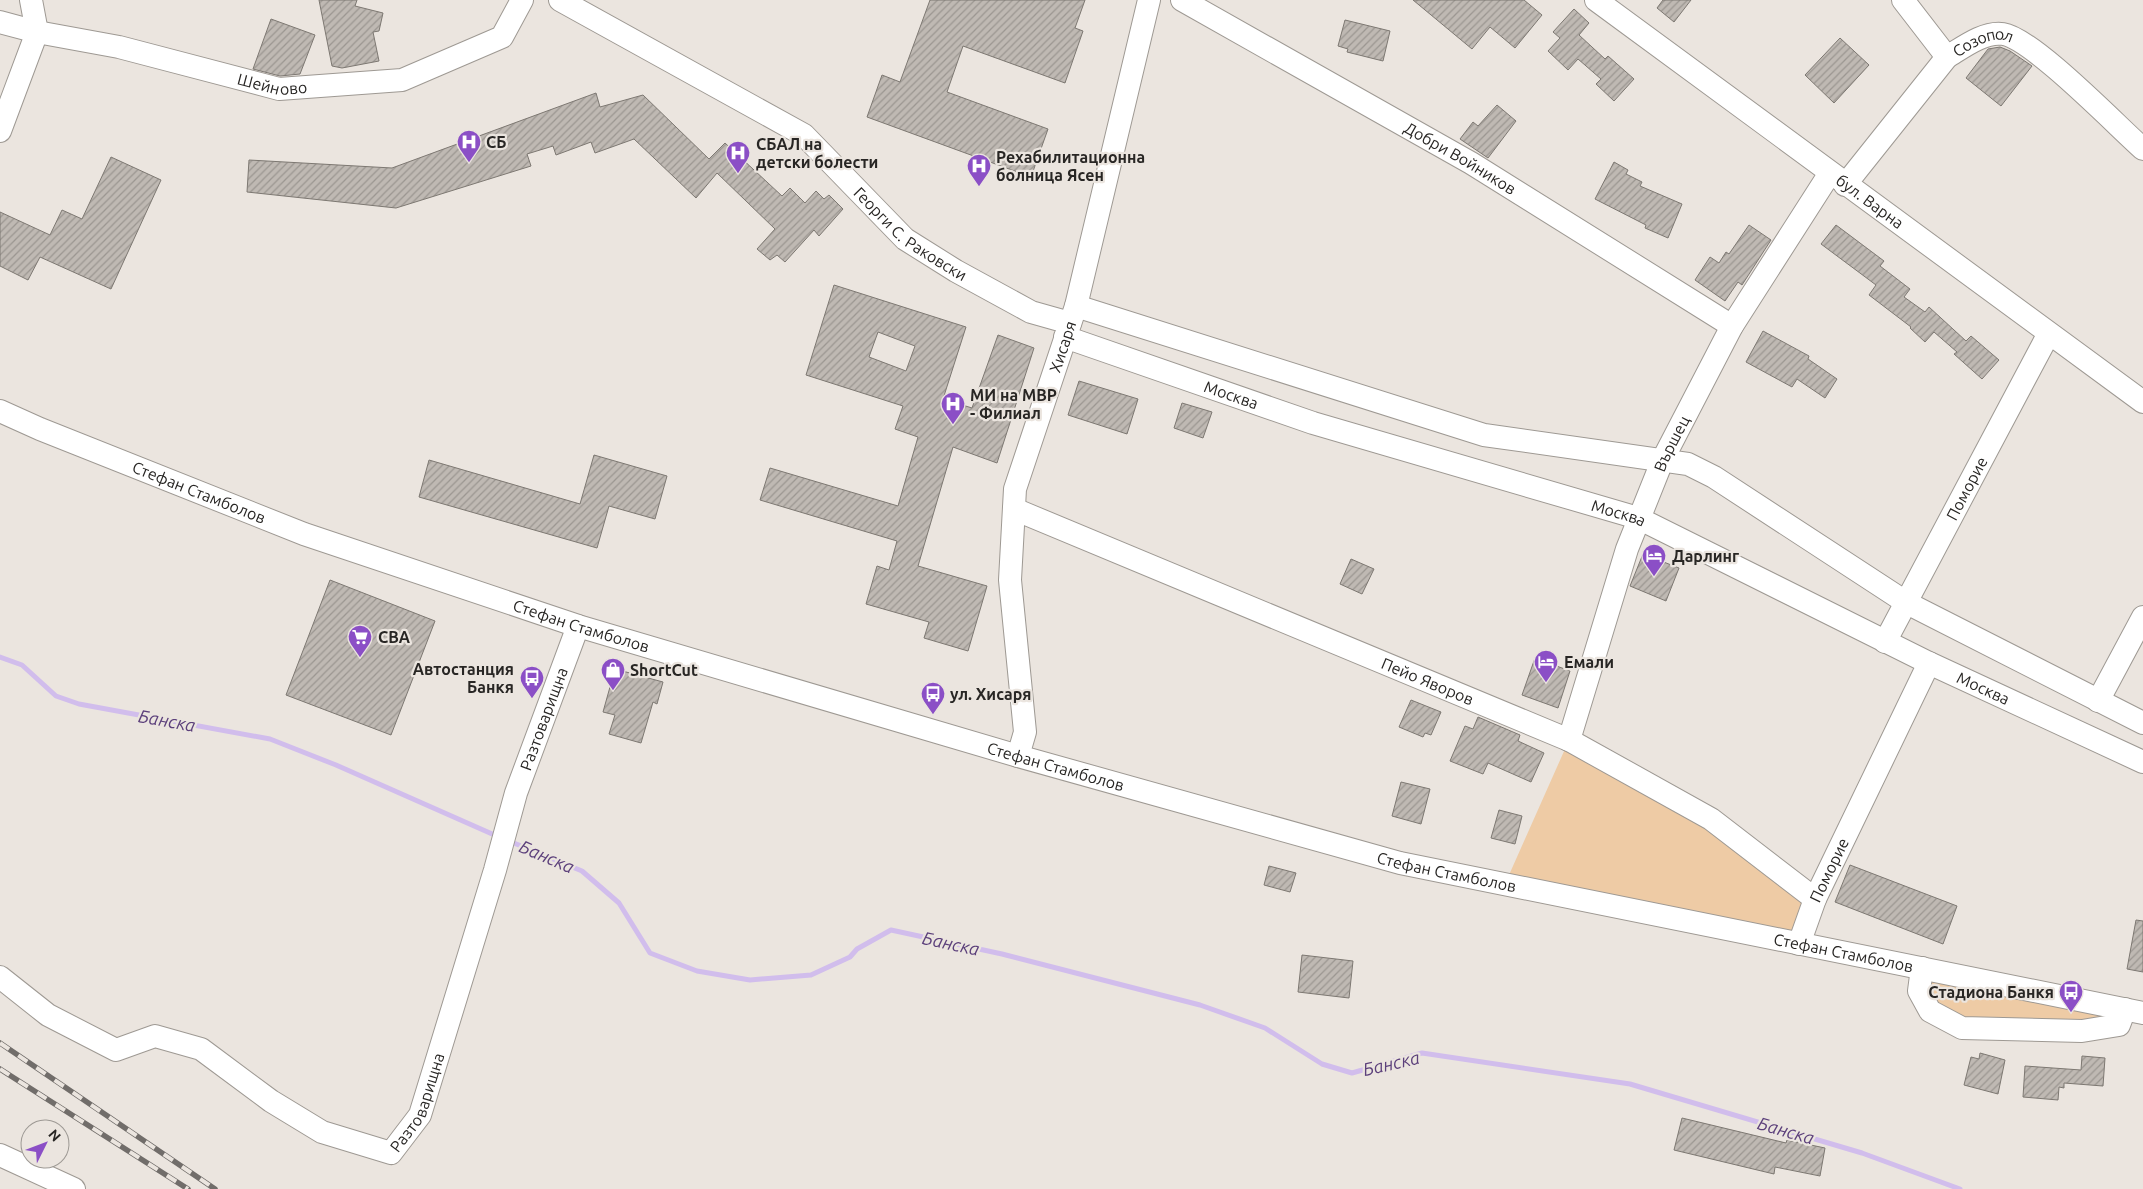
<svg xmlns="http://www.w3.org/2000/svg" width="2143" height="1189" font-family="Ubuntu,sans-serif">
<style>
.green{fill:#eecba5}
.lines{fill:none;stroke-linecap:round;stroke-linejoin:round}
.stream{stroke:#d1bdec;stroke-width:5}
.building{fill:url(#building-hatch);stroke:#7d7872;fill-rule:evenodd}
.minor-casing{stroke:#9e9993;stroke-width:24}
.minor{stroke:#fff;stroke-width:22}
.rail-casing{stroke:#716d6a;stroke-width:5.5}
.rail{stroke:#ebe5df;stroke-width:4;stroke-dasharray:11;stroke-linecap:butt}
.labels{text-anchor:middle;dominant-baseline:central;stroke-width:4.5;stroke-linejoin:round;paint-order:stroke}
.street-label{font-size:16px;fill:#282624;stroke:#ebe5df}
.poi-label{font-size:16px;font-weight:bold;fill:#282624;stroke:#ebe5df;text-anchor:start}
.water-label{font-size:18px;font-style:italic;fill:#5c407b;stroke:#ebe5df}
</style>
<defs>
<pattern id="building-hatch" width="6" height="6" patternUnits="userSpaceOnUse" patternTransform="scale(1.25)"><rect width="6" height="6" fill="#bfb9b3"/><path d="M-1 1l2-2M0 6l6-6M5 7l2-2" fill="none" stroke="#9b9691"/></pattern>
</defs>
<rect width="100%" height="100%" fill="#ebe5df"/>
<path class="green" d="M1569 740 1815 899 1799 944 1505 884Z
M1922 968 2125 1009 2119 1025 1962 1028 1930 1011Z"/>
<g class="lines">
<path class="stream" d="M0 657 22 665 56 696 79 704 270 739 336 765 499 837
M509 841 582 871 619 903 650 953 697 971 750 980 811 975 850 957 857 949 891 930 1002 954 1200 1005 1265 1028 1322 1064 1352 1073 1422 1053 1630 1084 1862 1153 1960 1189"/>
</g>
<path class="building" d="M319 0H357L355 6 383 13 379 31 373 32 379 61 342 68 332 66Z
M930 0H1085L1075 28 1083 31 1065 83 963 46 947 92 1048 129 1031 177 867 117 882 75 900 82Z
M1413 0H1524L1542 15 1515 48 1490 27 1472 49Z
M1663 0H1691L1674 22 1657 8Z
M1574 9 1589 23 1579 35 1605 59 1608 56 1634 79 1614 101 1596 84 1601 79 1578 59 1568 70 1548 51 1560 38 1553 32Z
M271 19 315 35 300 74 280 76 253 69Z
M1345 20 1390 31 1383 61 1347 52 1348 49 1338 46Z
M1840 38 1869 65 1834 103 1805 75Z
M2000 47 2010 51 2032 66 2001 106 1966 78 1988 49Z
M596 93 600 107 643 95 709 159 725 143 782 196 790 188 805 203 816 191 824 199 829 195 843 209 819 236 814 230 785 262 777 255 770 260 757 249 775 229 717 173 696 198 634 139 595 153 591 142 556 155 553 146 527 154 531 166 396 208 247 192 249 160 392 168Z
M1497 105 1516 121 1488 158 1460 139 1473 122 1478 126Z
M111 157 161 180 111 289 40 257 28 280 0 266V212L50 235 62 210 82 219Z
M1614 162 1628 170 1626 174 1642 182 1640 186 1682 204 1668 238 1645 228 1646 225 1595 199Z
M1749 225 1771 240 1742 285 1738 282 1725 301 1695 280 1710 257 1719 263 1726 252 1729 254Z
M1836 225 1884 261 1880 266 1910 289 1904 297 1925 312 1929 307 1966 341 1971 336 1999 360 1982 379 1954 354 1957 352 1934 332 1925 342 1910 328 1911 327 1869 295 1876 285 1821 244Z
M834 285 966 327 943 399 972 408 998 335 1034 348 997 463 953 447 918 566 987 586 968 651 924 638 929 622 866 604 877 566 889 570 897 541 760 500 770 468 898 506 918 437 895 429 903 406 806 375ZM878 332 915 346 906 371 869 357Z
M1763 331 1809 356 1808 359 1837 379 1825 398 1797 379 1792 387 1746 362Z
M1079 381 1138 399 1127 434 1068 415Z
M1182 403 1212 412 1203 438 1174 428Z
M594 455 667 476 655 519 609 506 597 548 419 497 429 460 580 504Z
M1643 554 1679 568 1666 601 1630 586Z
M1351 559 1374 569 1362 594 1340 584Z
M330 580 435 621 391 735 286 695Z
M1535 658 1570 671 1558 708 1522 695Z
M615 669 663 682 657 704 653 702 641 743 609 734 615 715 603 712Z
M1411 700 1441 712 1431 735 1425 733 1423 737 1399 727Z
M1478 717 1520 735 1518 741 1544 753 1531 782 1488 763 1483 774 1450 761 1465 726 1473 729Z
M1401 782 1430 789 1421 824 1392 816Z
M1499 810 1522 816 1515 844 1491 838Z
M1850 865 1957 906 1943 944 1835 902Z
M1269 866 1296 873 1290 892 1264 885Z
M2136 920 2143 921V972L2127 969Z
M1302 955 1353 961 1349 998 1298 992Z
M1980 1053 2005 1060 1998 1094 1964 1085 1971 1057 1979 1059Z
M2082 1056 2105 1058 2103 1086 2064 1083V1088L2059 1087 2058 1100 2023 1097 2025 1066 2081 1070Z
M1682 1118 1786 1143 1787 1140 1825 1148 1820 1176 1775 1167 1774 1174 1674 1150Z"/>
<g class="lines">
<defs>
<g id="minor">
<path id="s1" d="M560 0 804 135 905 239 956 271 1031 312 1070 323"/>
<path id="s2" d="M1182 0 1471 163 1732 326"/>
<path id="s3" d="M1596 0 2143 402"/>
<path d="M1903 0 1947 57"/>
<path id="s4" d="M0 22 37 32 119 47 279 89 402 80 502 37 522 0"/>
<path d="M0 131 37 32 31 0"/>
<path id="s5" d="M1845 185 1947 57C1962 48 1984 31 2003 34 2032 38 2117 126 2143 149"/>
<path d="M1076 306 1484 435 1688 464 1714 477 1907 603 2143 723"/>
<path id="s6" d="M1065 337 1313 423 1638 518 1929 663 2143 762"/>
<path id="s7" d="M0 411 40 429 304 534 578 626 1018 756 1400 863 2143 1013"/>
<path id="s8" d="M1014 509 1569 740 1711 819 1815 899"/>
<path id="s9" d="M1885 642 2048 335"/>
<path d="M2098 701 2143 617"/>
<path id="s10" d="M1569 740 1627 549 1663 459 1732 326 1830 173"/>
<path id="s11" d="M1018 756 1025 732 1010 580 1015 489 1076 306 1149 0"/>
<path id="s12" d="M1799 944 1815 899 1929 663"/>
<path d="M1922 968 1919 991 1930 1011 1962 1028 2082 1031 2119 1025 2125 1009"/>
<path id="s13" d="M0 977 48 1015 116 1050 155 1036 201 1049 271 1101 322 1132 391 1153 420 1115 495 870 516 793 578 626"/>
<path d="M0 1155 74 1189"/>
</g>
</defs>
<use href="#minor" class="minor-casing"/>
<use href="#minor" class="minor"/>
<defs>
<path id="rail" d="M0 1043 215 1189
M0 1069 188 1189"/>
</defs>
<use href="#rail" class="rail-casing"/>
<use href="#rail" class="rail"/>
</g>
<defs>
<symbol id="hospital-pin" viewBox="-11 -11 22 30"><path d="M0 17L-7.5 6A9.5 9.5 0 1 1 7.5 6Z" fill="#8b4fc6" stroke="#ebe5df"/><path d="M-5-5h3v3.5h4V-5h3V5h-3V1.5h-4V5h-3Z" fill="#fff"/></symbol>
<symbol id="hotel-pin" viewBox="-11 -11 22 30"><path d="M0 17L-7.5 6A9.5 9.5 0 1 1 7.5 6Z" fill="#8b4fc6" stroke="#ebe5df"/><path d="M-6-4.5h1.5V1H6V5H4.5V3h-9V5H-6ZM-4 0a1.8 1.8 0 1 1 3.6 0ZM.5 0V-2.5h3Q6-2.5 6 0Z" fill="#fff"/></symbol>
<symbol id="supermarket-pin" viewBox="-11 -11 22 30"><path d="M0 17L-7.5 6A9.5 9.5 0 1 1 7.5 6Z" fill="#8b4fc6" stroke="#ebe5df"/><path d="M-6-5.5h2.5l.6 2H6L4.5 2H-2.5L-4.4-4H-6ZM-1.5 3.2a1.3 1.3 0 1 0 .1 0ZM3 3.2a1.3 1.3 0 1 0 .1 0Z" fill="#fff"/></symbol>
<symbol id="shop-pin" viewBox="-11 -11 22 30"><path d="M0 17L-7.5 6A9.5 9.5 0 1 1 7.5 6Z" fill="#8b4fc6" stroke="#ebe5df"/><path d="M-5-2.5h2.3a2.7 3.5 0 0 1 5.4 0H5L5.5 6h-11ZM-1.5-2.5h3a1.5 2.3 0 0 0-3 0Z" fill="#fff"/></symbol>
<symbol id="bus-pin" viewBox="-11 -11 22 30"><path d="M0 17L-7.5 6A9.5 9.5 0 1 1 7.5 6Z" fill="#8b4fc6" stroke="#ebe5df"/><path d="M-5-6H5V4H4V6H2V4H-2V6H-4V4H-5ZM-3.5-4V0h7V-4ZM-3.5 1.2v1.5H-2V1.2ZM2 1.2v1.5H3.5V1.2Z" fill="#fff"/></symbol>
</defs>
<g fill-rule="evenodd">
<use href="#hospital-pin" x="455" y="128" width="28" height="38"/>
<use href="#hospital-pin" x="724" y="139" width="28" height="38"/>
<use href="#hospital-pin" x="965" y="152" width="28" height="38"/>
<use href="#hospital-pin" x="939" y="390" width="28" height="38"/>
<use href="#hotel-pin" x="1640" y="542" width="28" height="38"/>
<use href="#supermarket-pin" x="346" y="623" width="28" height="38"/>
<use href="#hotel-pin" x="1532" y="648" width="28" height="38"/>
<use href="#shop-pin" x="599" y="656" width="28" height="38"/>
<use href="#bus-pin" x="518" y="664" width="28" height="38"/>
<use href="#bus-pin" x="919" y="680" width="28" height="38"/>
<use href="#bus-pin" x="2057" y="978" width="28" height="38"/>
</g>
<g class="labels">
<g class="street-label">
<text stroke="none"><textPath href="#s5" startOffset="204">Созопол</textPath></text>
<text stroke="none"><textPath href="#s4" startOffset="280">Шейново</textPath></text>
<text stroke="none"><textPath href="#s2" startOffset="320">Добри Войников</textPath></text>
<text stroke="none"><textPath href="#s3" startOffset="340">бул. Варна</textPath></text>
<text stroke="none"><textPath href="#s1" startOffset="425">Георги С. Раковски</textPath></text>
<text stroke="none"><textPath href="#s11" startOffset="419">Хисаря</textPath></text>
<text stroke="none"><textPath href="#s6" startOffset="176">Москва</textPath></text>
<text stroke="none"><textPath href="#s10" startOffset="314">Вършец</textPath></text>
<text stroke="none"><textPath href="#s9" startOffset="174">Поморие</textPath></text>
<text stroke="none"><textPath href="#s7" startOffset="215">Стефан Стамболов</textPath></text>
<text stroke="none"><textPath href="#s6" startOffset="581">Москва</textPath></text>
<text stroke="none"><textPath href="#s7" startOffset="620">Стефан Стамболов</textPath></text>
<text stroke="none"><textPath href="#s8" startOffset="448">Пейо Яворов</textPath></text>
<text stroke="none"><textPath href="#s6" startOffset="986">Москва</textPath></text>
<text stroke="none"><textPath href="#s13" startOffset="909">Разтоварищна</textPath></text>
<text stroke="none"><textPath href="#s7" startOffset="1115">Стефан Стамболов</textPath></text>
<text stroke="none"><textPath href="#s12" startOffset="80">Поморие</textPath></text>
<text stroke="none"><textPath href="#s7" startOffset="1520">Стефан Стамболов</textPath></text>
<text stroke="none"><textPath href="#s7" startOffset="1925">Стефан Стамболов</textPath></text>
<text stroke="none"><textPath href="#s13" startOffset="504">Разтоварищна</textPath></text>
</g>
<g class="poi-label">
<text x="486" y="142">СБ</text>
<text x="756" y="144">СБАЛ на<tspan x="756" dy="18">детски болести</tspan></text>
<text x="996" y="157">Рехабилитационна<tspan x="996" dy="18">болница Ясен</tspan></text>
<text x="970" y="395">МИ на МВР<tspan x="970" dy="18">- Филиал</tspan></text>
<text x="1672" y="556">Дарлинг</text>
<text x="378" y="637">CBA</text>
<text x="1564" y="662">Емали</text>
<text x="514" y="669" text-anchor="end">Автостанция<tspan x="514" dy="18">Банкя</tspan></text>
<text x="630" y="670">ShortCut</text>
<text x="950" y="694">ул. Хисаря</text>
<text x="2054" y="992" text-anchor="end">Стадиона Банкя</text>
</g>
<g class="water-label">
<text transform="translate(167 720) rotate(10)">Банска</text>
<text transform="translate(547 856) rotate(23)">Банска</text>
<text transform="translate(951 943) rotate(12)">Банска</text>
<text transform="translate(1391 1063) rotate(-13)">Банска</text>
<text transform="translate(1786 1130) rotate(16)">Банска</text>
</g>
</g>
<g transform="translate(45 1144) rotate(48)"><circle r="24" fill="#ebe5df" stroke="#9d9994"/>
<path d="M0-4L9 19L0 12L-9 19Z" fill="#8b4fc6"/>
<text y="-8" font-size="14" font-weight="bold" text-anchor="middle" fill="#282624">N</text>
</g>
</svg>
